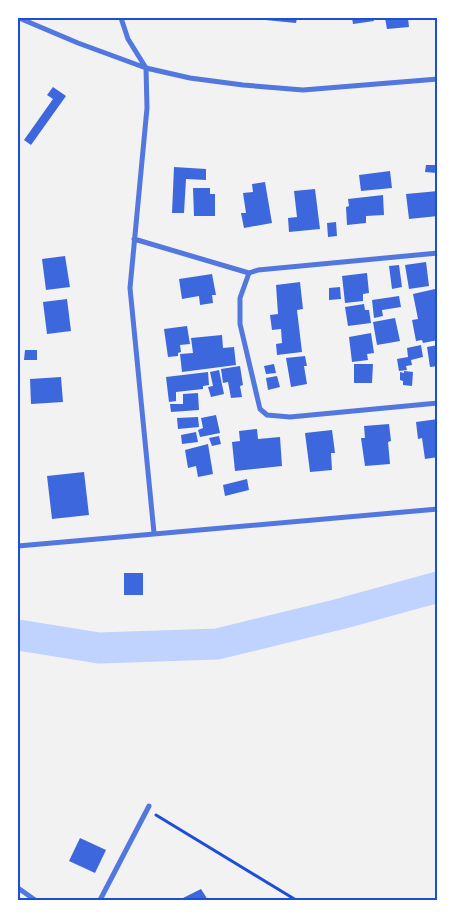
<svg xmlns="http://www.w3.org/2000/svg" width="455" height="918" font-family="Overpass,sans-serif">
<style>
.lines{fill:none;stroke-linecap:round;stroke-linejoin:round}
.river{stroke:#bfd3fe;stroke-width:31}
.building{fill:#3d67dc}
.path{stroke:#1d4ed8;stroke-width:3}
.minor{stroke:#5277de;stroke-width:5}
.neatline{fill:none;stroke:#1d4ed8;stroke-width:2}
</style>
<rect width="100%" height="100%" fill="#f2f2f2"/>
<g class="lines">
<path class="river" d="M18 635 99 648 217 644 340 614 438 587"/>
</g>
<path class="building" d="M256 18H297L296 23 255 19Z
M352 18H373L374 21 353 24Z
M385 18H408L409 27 387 29Z
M53 87 66 96 31 145 24 140 53 99 47 95Z
M426 165H437V173L425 172Z
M174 167 206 169V180L186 179 184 213H172Z
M390 171 392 188 361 191 359 175Z
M265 182 272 223 244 228 241 213H246L243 193 253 192 252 184Z
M193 188H210V194H215V216H194Z
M315 189 320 229 289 232 288 218 297 217 294 191Z
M438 191V216L409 219 406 194Z
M383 195 384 215 366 216V223L347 225 346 207 349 206 348 199Z
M336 222 337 236 328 237 327 223Z
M65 256 70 287 46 290 42 259Z
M426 262 429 286 409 289 405 265Z
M399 265 402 287 392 289 389 266Z
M367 273 369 293 363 294V301L345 303 342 276Z
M212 274 216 295H212L213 303 200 305 199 296 182 299 179 279Z
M300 282 303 309 297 310 302 352 277 355 276 344 282 343 281 329 272 330 270 315 278 314 276 285Z
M340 287 341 299 329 300V288Z
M435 289 438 301V340L423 343 422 340 416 341 412 320 418 319 413 294Z
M399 296 401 307 382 310 383 316 374 318 372 300Z
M67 299 71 331 47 334 43 302Z
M364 304 365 310H369L371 323 348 326 345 307Z
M395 318 400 341 377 345 373 322Z
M187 326 190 344 180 345 181 352 178 353V356L168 357 164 329Z
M371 333 374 353 367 354 368 360 352 362 349 337Z
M222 335 223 348 234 347 236 365 182 372 180 354 193 353 191 338Z
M421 345 423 357 411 360 412 365 406 366 407 370 399 371 397 359 408 357 407 348Z
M438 345V366L430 367 427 347Z
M25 350H37V360H24Z
M305 356 307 366H304L307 384 291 387 286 358Z
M274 364 276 373 266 374 264 366Z
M354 364H373L372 383H354Z
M240 366 243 385 240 386 242 397 231 398 228 382 223 383 221 369Z
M219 370 224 394 211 397 208 387 213 386 210 372Z
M404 371 413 372 412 386 403 385V381L400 380V372L404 373Z
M208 372 209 385 203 386V389L176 392V401L169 402 166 377Z
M277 376 280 387 268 390 266 378Z
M61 377 63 402 31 404 30 379Z
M198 393 199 410 171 412 170 404H183V394Z
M216 415 220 433 200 437 198 430 203 428 201 418Z
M198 417 199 427 178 429 177 418Z
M438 419V457L425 459 422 438 418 439 416 422Z
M389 424 391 441 388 442 390 464 365 466 361 438H365L364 426Z
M257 429 258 439 280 437 282 466 235 471 232 442 240 441 239 431Z
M332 430 335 453H331L332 470 310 472 305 433Z
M196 432 198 442 182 444 181 435Z
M219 436 221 444 212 446 209 438Z
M208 444 213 474 198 477 196 466 188 468 185 450Z
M84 472 89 515 52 519 47 476Z
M247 479 249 490 225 496 223 485Z
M124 573H143V595H124Z
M80 838 106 850 95 873 69 861Z
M201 889 208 900H184L183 898Z"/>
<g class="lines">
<path class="path" d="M156 815 296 900"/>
<path class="minor" d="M19 18 78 43 146 68 190 78 243 85 303 90 438 79
M121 18 128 39 146 68 147 108 130 288 154 533
M134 239 249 273
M438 253 258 270 249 273 240 298V324L260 409 267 415 290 417 438 403
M18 546 438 509
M18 888 35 900
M100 900 149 806"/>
</g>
<rect width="455" height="918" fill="none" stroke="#ffffff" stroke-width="38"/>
<rect x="19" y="19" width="417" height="880" class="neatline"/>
</svg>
